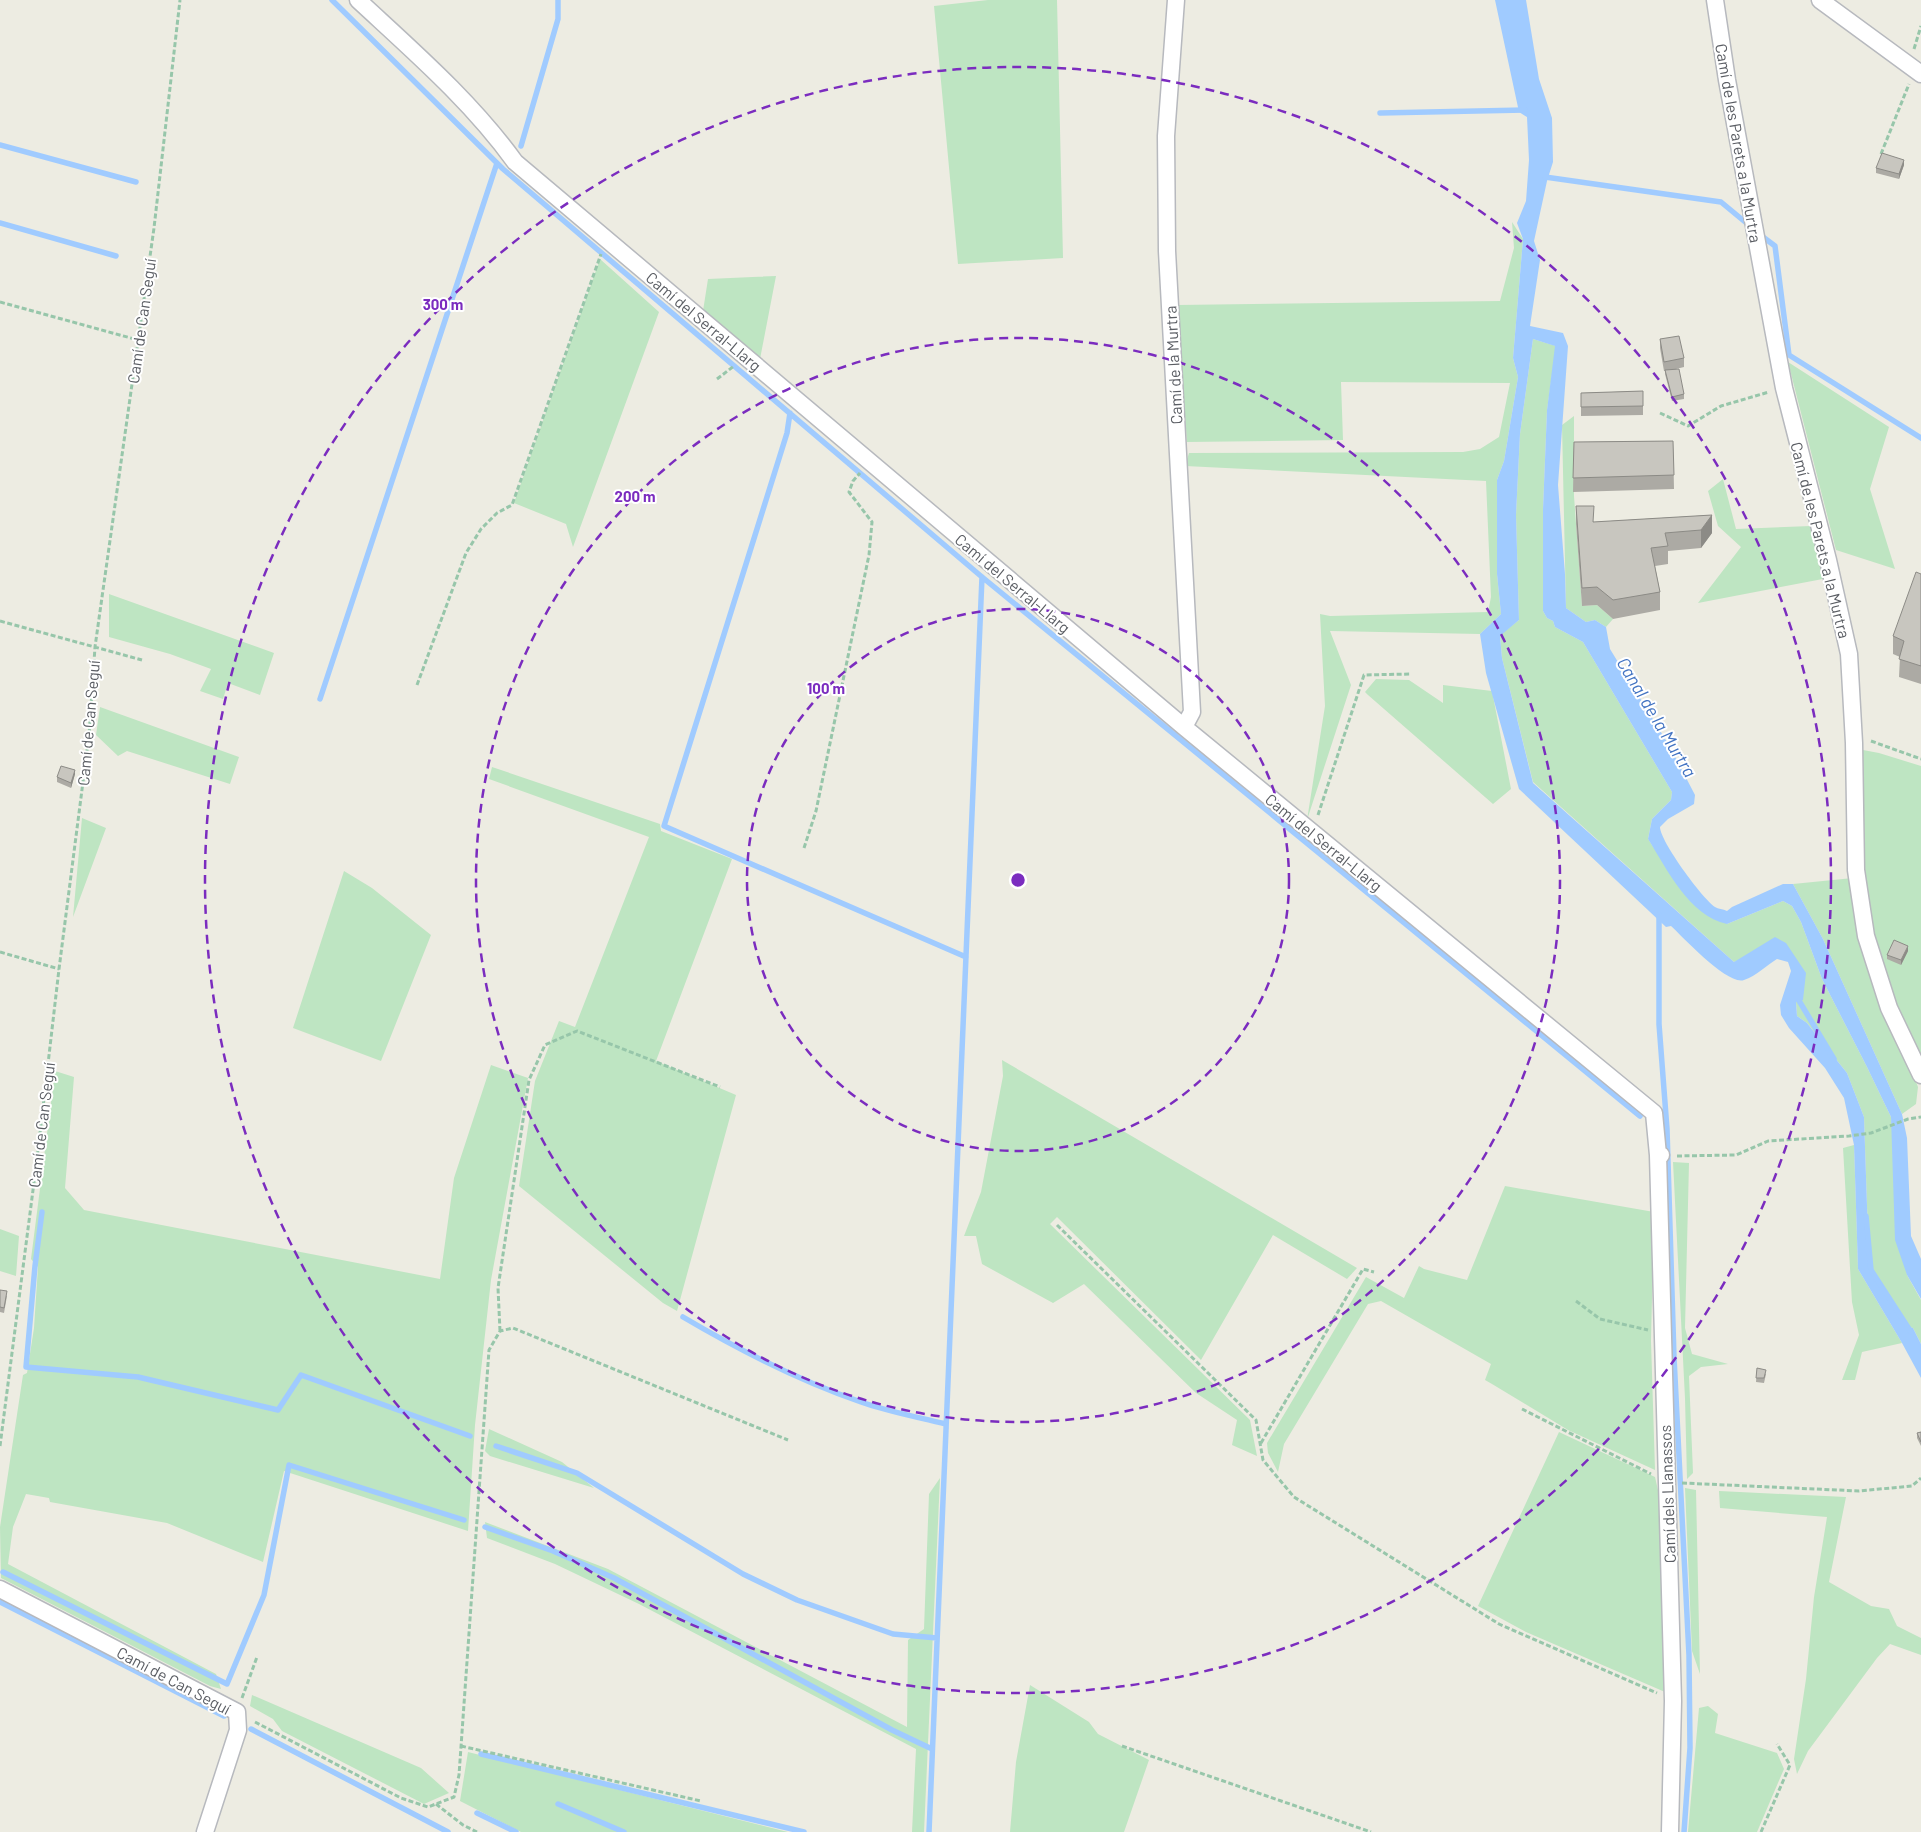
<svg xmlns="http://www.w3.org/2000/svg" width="1921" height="1832" font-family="Barlow,sans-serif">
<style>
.green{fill:#bee5c2}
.water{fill:#a0cbff}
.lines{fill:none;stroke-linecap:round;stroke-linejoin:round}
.stream{stroke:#a0cbff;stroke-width:5.5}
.minor-casing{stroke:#b7b9be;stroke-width:19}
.path{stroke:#97c6aa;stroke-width:3;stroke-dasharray:5 2.5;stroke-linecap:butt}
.minor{stroke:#fff;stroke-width:16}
.wall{fill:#acaaa4}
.shaded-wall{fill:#8c8b86}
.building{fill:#c8c6bf;stroke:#8c8b86}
.ring{fill:none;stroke:#7b2cbf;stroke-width:2.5;stroke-dasharray:9 6}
.labels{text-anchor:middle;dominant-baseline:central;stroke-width:4;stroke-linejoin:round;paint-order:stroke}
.street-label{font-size:16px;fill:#5a5d63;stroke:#fff}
.water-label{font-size:18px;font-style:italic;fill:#4273c2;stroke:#fff}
.centre{fill:#7b2cbf;stroke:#fff;stroke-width:2.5}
.ring-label{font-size:15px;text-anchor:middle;font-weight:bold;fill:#7b2cbf;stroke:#fff;stroke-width:4;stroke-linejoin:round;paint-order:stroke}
</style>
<rect width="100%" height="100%" fill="#edece2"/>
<path class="green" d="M988 0H1057L1063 258 958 264 934 6Z
M1512 222 1523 239 1513 358 1518 377 1504 461 1497 480V574L1501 614 1480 634 1330 631 1351 685 1307 820 1325 706 1320 614 1330 616 1488 612 1491 597 1486 481 1185 466 1189 453 1463 452 1480 449 1499 437 1510 383 1341 382 1343 440 1187 442 1177 305 1500 301 1514 248Z
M600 259 659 312 573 547 566 524 514 503Z
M776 276 760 359 703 311 708 279Z
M1533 339 1556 346 1547 410 1543 509V611L1547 618 1553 621 1555 627 1583 642 1672 792 1671 800 1652 819 1648 839 1660 857 1727 924 1783 901 1792 906 1801 922 1822 979 1867 1067 1891 1117 1907 1275 1921 1300V1344L1913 1328 1905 1326 1869 1264 1864 1117 1847 1073 1807 1023 1797 1016 1796 1002 1803 999 1786 944 1734 962 1533 782 1502 658 1500 635 1519 620 1516 515 1520 434Z
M1788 362 1889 427 1870 489 1895 569 1836 550Z
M1574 416V496L1582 606 1597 605 1613 619 1606 627 1595 620 1586 622 1566 608 1562 425Z
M1723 479 1736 529 1811 526 1828 578 1698 603 1741 547 1718 526 1708 491Z
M109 594 274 653 260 695 228 683 223 699 200 691 211 669 170 654 109 637Z
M1376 679 1409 680 1443 703V685L1492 691 1511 789 1493 804 1368 695 1365 692Z
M100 707 239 757 230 784 127 751 118 756 96 735Z
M1863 750 1879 753 1921 766V1063L1882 972 1866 902 1859 766Z
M492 767 660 824 661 831 732 859 656 1061 736 1095 677 1311 663 1303 519 1186 535 1081 559 1021 575 1027 649 837 489 779Z
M82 818 106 828 73 917Z
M344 871 372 888 431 935 381 1061 293 1028Z
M1853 878 1869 962 1918 1087 1916 1104 1902 1114 1823 939 1793 884Z
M1002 1060 1357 1268 1347 1279 1273 1235 1201 1360 1057 1217 1050 1224 1250 1420 1257 1456 1232 1445 1237 1420 1196 1393 1084 1284 1053 1303 982 1264 976 1236H964L981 1192 1003 1076Z
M491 1065 528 1078 491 1280 475 1425 468 1531 284 1471 263 1562 167 1523 50 1502 49 1498 26 1494 13 1527 8 1564 216 1674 221 1689 210 1686 1 1578 0 1527 23 1375 27 1373 34 1328 38 1267 31 1259 55 1071 74 1077 65 1188 84 1210 440 1279 454 1178Z
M1854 1145 1858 1269 1902 1343 1862 1352 1855 1380H1842L1859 1335 1852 1302 1843 1148Z
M1673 1162 1689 1163 1685 1328 1692 1354 1728 1364 1701 1367 1689 1376 1693 1473 1687 1479 1685 1398Z
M1505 1186 1654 1212 1651 1341 1655 1470 1568 1430 1492 1384 1485 1380 1491 1364 1381 1301 1368 1304 1284 1444 1278 1472 1268 1453 1267 1443 1366 1277 1404 1298 1419 1266 1424 1269 1467 1280Z
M0 1229 19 1236 16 1276 0 1271Z
M489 1429 562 1462 594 1488 490 1456 485 1451Z
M1559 1432 1655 1477 1662 1508 1665 1692 1526 1632 1478 1606Z
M940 1478 924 1832H912L916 1749 639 1604 555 1564 487 1538 485 1522 608 1569 907 1727 908 1640 924 1629 929 1494Z
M1685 1488 1696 1490 1700 1674 1692 1651Z
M1719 1491 1846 1497 1829 1582 1871 1606 1889 1609 1897 1626 1921 1638V1655L1890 1644 1877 1658 1808 1751 1797 1774 1794 1759 1806 1679 1814 1597 1827 1517 1720 1508Z
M1030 1685 1089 1722 1098 1734 1149 1760 1124 1832H1010L1016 1762Z
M252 1695 421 1768 449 1793 424 1804 282 1731 273 1719 250 1706Z
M1708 1706 1718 1714 1715 1733 1777 1753 1784 1769 1757 1832H1688L1699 1708Z
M468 1752 788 1832H521L460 1801Z"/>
<path class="water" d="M1495 0H1526L1539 79 1552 118 1553 162 1547 181 1534 241 1540 260 1530 326 1563 333 1568 346 1558 485 1565 574 1566 608 1586 622 1595 620 1606 627 1610 649 1670 747 1695 795 1694 804 1668 819 1660 827C1660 841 1702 898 1715 907 1718 909 1723 909 1727 911L1732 907 1783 884H1793L1823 939 1902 1114 1907 1138 1911 1236 1921 1259V1299L1907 1275 1895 1240 1891 1117 1867 1067 1822 979 1801 922 1792 906 1783 901 1727 924C1689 916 1667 869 1648 839L1652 819 1671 800 1672 792 1583 642 1555 627 1553 621 1547 618 1543 611V509L1547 410 1555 346 1533 339 1520 434 1516 515 1519 620 1500 636 1502 658 1533 783 1734 962 1775 937 1786 943 1806 973 1803 1000 1796 1002 1797 1016 1807 1023 1847 1073 1864 1117 1869 1264 1905 1326 1913 1328 1921 1344V1378L1902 1343 1858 1269 1854 1145 1844 1098 1825 1068 1789 1028 1781 1015 1780 1005 1791 971 1788 962 1777 959C1767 965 1756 976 1744 980 1728 986 1683 937 1671 926L1666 927 1519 789 1486 673 1480 634 1501 614 1497 574V480L1504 461 1518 377 1513 358 1523 239 1517 223 1526 201 1529 160 1527 117 1519 112Z"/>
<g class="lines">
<path class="stream" d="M332 0 503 169 982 577 1640 1116
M1380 113 1525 110
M0 145 136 182
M521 146 558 19V0
M1545 174V177L1721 202 1750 226
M0 223 116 256
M1759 234 1775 246 1789 355 1921 438
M790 413 787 433 664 826 966 957
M320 699 497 163
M1659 915V1024L1667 1129 1674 1357 1689 1655 1690 1748 1684 1832
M1799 994 1798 999 1834 1059
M42 1212 35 1266 26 1367 138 1377 278 1410 301 1375 470 1436
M1866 1216 1871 1270 1911 1332
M683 1317C739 1350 800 1381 861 1402 889 1412 918 1417 946 1424
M496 1446 577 1473 743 1574 797 1600 893 1634 937 1638
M485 1527 553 1551 614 1578 892 1730 932 1749
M3 1572 227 1684 264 1595 289 1465 464 1520
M0 1602 224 1716
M251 1729 448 1832
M481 1754 804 1832
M558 1804 624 1832
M477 1813 516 1832
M929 1832 982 577"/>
<defs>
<path id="minor" d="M358 0C413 51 471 101 515 162L1184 727 1654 1113 1658 1155H1661
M1176 0 1166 136 1167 251 1192 712 1184 727
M1715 0 1727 80 1784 388 1828 560 1849 654 1854 743 1856 870 1866 936 1889 1008 1921 1075
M1820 0 1921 74
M1658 1155 1673 1701 1670 1832
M0 1589 237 1712 238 1730 205 1832"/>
</defs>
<use href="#minor" class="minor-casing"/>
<path class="path" d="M1914 49 1921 26
M1881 154 1909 84
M0 302 138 340
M717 379 734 366
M1660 413 1688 426 1721 406 1769 392
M0 621 142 660
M417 685 466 553 481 529 497 513 512 505 601 254
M1871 741 1921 759
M1318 815 1364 675 1410 674
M804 848 816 811 869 555 872 522 849 492 853 481 860 473
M0 952 59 969
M1677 1156 1736 1155 1768 1141 1849 1136 1871 1133 1908 1119 1921 1117
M1057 1225 1256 1420 1263 1460 1294 1497 1499 1624 1657 1693
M1576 1301 1600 1319 1648 1330
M500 1331 498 1288 529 1080 545 1045 577 1031 720 1087
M1522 1409 1651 1474
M1261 1443 1363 1269 1374 1272
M0 1446 37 1159 59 969 89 735 95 647 154 228 180 0
M1682 1483 1859 1491 1912 1486 1921 1478
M242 1698 257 1657
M255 1722 401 1798 428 1807 454 1797 459 1775 489 1350 500 1331 513 1328 788 1440
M461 1746 701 1801
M1122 1746 1371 1832
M436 1804 463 1825 477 1832
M1761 1832 1790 1765 1777 1744"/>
<use href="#minor" class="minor"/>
</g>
<path class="wall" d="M1904 165 1899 179 1876 173V168Z
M1660 339 1684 358V367L1676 369 1684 394V399L1672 401 1665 374V371H1664L1660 348Z
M1643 391V415L1581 416V393Z
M1673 441 1674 489 1573 492 1574 442Z
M1576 506 1594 522 1712 515V533L1701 548 1668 551V564L1655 566 1660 592V610L1613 619 1597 605 1582 606 1576 524Z
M1921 574V684L1899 677 1900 657 1893 654V636Z
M75 774 71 788 57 782V777Z
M1908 951 1901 965 1887 959V955Z
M0 1290 7 1296 4 1313 0 1312Z
M1757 1368 1766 1374 1764 1383 1756 1382Z
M1921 1432V1446L1917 1438V1433Z"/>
<path class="shaded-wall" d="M1904 160V165L1899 179V174Z
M1712 515V533L1701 548V530Z
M75 770V774L71 788V783Z
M1908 946V951L1901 965V960Z"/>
<path class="building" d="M1882 153 1904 160 1899 174 1876 168Z
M1679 336 1684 358 1664 362 1660 339Z
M1679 369 1684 394 1672 397 1665 370Z
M1643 391V406L1581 407V393Z
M1673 441 1674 475 1573 478 1574 442Z
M1576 506H1594L1593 522 1712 515 1701 530 1665 533 1668 546 1651 548 1660 592 1613 600 1597 587 1582 588Z
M1916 572 1921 574V666L1899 659 1904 641 1893 636Z
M61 766 75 770 71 783 57 777Z
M1894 940 1908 946 1901 960 1887 955Z
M0 1290 7 1291 4 1308 0 1307Z
M1757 1368 1766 1370 1764 1378H1756Z
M1921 1432V1442L1917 1433Z"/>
<g class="ring">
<circle cx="1018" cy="880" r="271"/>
<circle cx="1018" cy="880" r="542"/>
<circle cx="1018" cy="880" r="813"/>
</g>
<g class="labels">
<g class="street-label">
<text transform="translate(1739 143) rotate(80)">Camí de les Parets a la Murtra</text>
<text transform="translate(141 321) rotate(-82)">Camí de Can Seguí</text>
<text transform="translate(704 321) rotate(40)">Camí del Serral-Llarg</text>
<text transform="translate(1173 365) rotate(-93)">Camí de la Murtra</text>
<text transform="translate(1821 540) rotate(76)">Camí de les Parets a la Murtra</text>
<text transform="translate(1013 583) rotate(40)">Camí del Serral-Llarg</text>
<text transform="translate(88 723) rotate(-85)">Camí de Can Seguí</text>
<text transform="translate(1324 842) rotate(39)">Camí del Serral-Llarg</text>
<text transform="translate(41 1125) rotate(-83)">Camí de Can Seguí</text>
<text transform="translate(1667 1494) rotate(-92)">Camí dels Llanassos</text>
<text transform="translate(174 1680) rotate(28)">Camí de Can Seguí</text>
</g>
<g class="water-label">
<text transform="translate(1657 717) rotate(59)">Canal de la Murtra</text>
</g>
</g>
<circle cx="1018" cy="880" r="8" class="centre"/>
<g class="ring-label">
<text x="443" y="310">300 m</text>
<text x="635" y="502">200 m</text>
<text x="826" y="694">100 m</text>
</g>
</svg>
